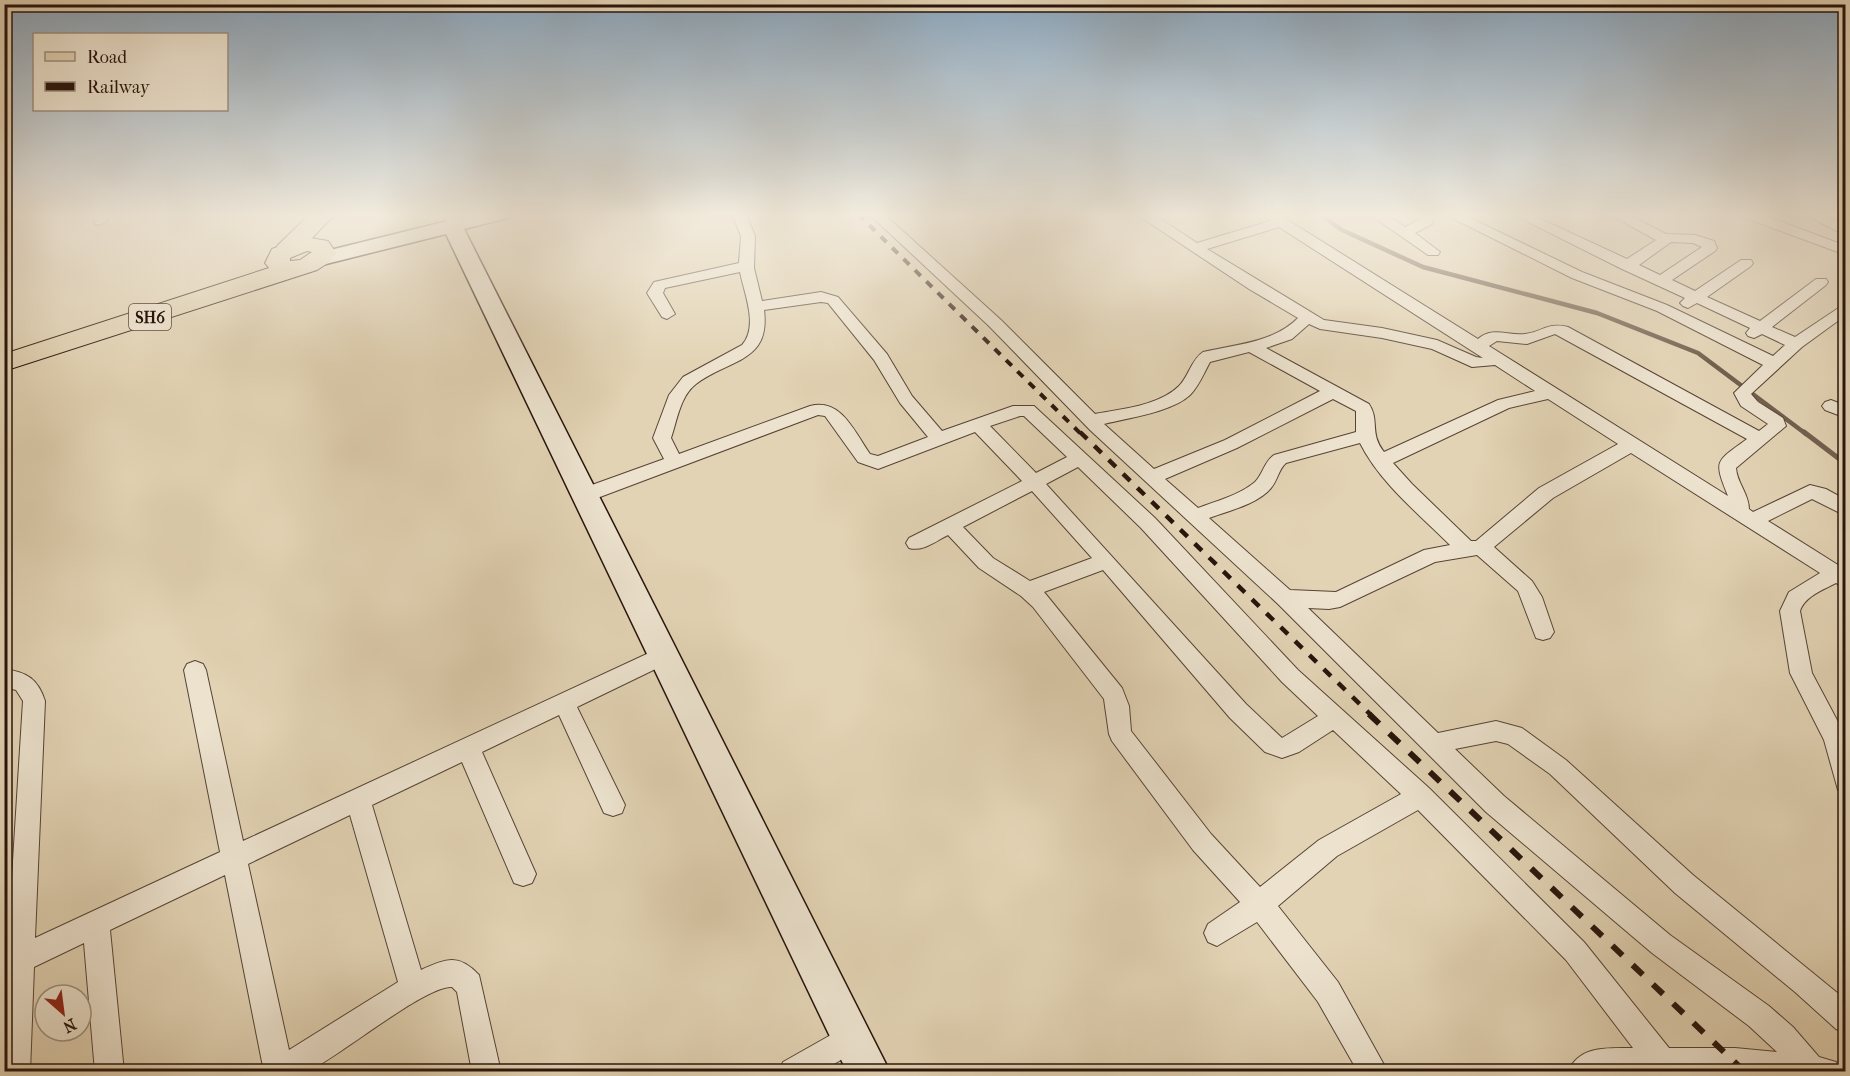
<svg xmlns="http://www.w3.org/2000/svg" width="1850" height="1076" font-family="'IM FELL French Canon',serif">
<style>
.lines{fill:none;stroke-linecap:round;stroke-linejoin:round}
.stream-far1{stroke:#72604f;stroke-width:4.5}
.stream{stroke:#72604f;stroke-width:5}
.street-casing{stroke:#564436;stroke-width:2}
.secondary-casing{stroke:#28140c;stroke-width:3}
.primary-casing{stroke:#28140c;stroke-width:2}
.highway-casing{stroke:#28140c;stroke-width:2}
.street{fill:#ece2ce;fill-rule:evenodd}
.secondary{fill:#ece2ce;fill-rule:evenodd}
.primary{fill:#e2d3b4;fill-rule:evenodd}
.highway{fill:#e2d3b4;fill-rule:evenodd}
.rail-far2{stroke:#28140c;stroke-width:4;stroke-dasharray:8 8;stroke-linecap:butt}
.rail-far1{stroke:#28140c;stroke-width:4.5;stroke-dasharray:10 10;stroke-linecap:butt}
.rail{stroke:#28140c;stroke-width:6;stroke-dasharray:14 14;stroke-linecap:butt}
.labels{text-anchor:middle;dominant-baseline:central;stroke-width:5;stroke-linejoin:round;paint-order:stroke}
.shield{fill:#ece2ce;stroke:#635246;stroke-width:1.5}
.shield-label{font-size:16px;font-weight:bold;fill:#28140c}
</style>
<rect width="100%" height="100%" fill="#e2d3b4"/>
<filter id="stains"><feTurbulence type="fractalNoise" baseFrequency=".00333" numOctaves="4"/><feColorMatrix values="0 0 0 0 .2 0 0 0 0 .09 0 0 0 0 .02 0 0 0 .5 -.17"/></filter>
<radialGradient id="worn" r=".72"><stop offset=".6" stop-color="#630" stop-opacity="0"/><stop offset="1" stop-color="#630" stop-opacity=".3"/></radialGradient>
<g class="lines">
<path class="stream-far1" d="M1320 214 1342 230 1423 267 1597 313 1698 353 1806 434"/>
<path class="stream" d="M1804 432 1846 464"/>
<defs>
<path id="street" d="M93 214H107V221L100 225 95 224Z
M445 214H460L457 229H447Z
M732 214H746L755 236 754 268 762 301 821 292 838 297 887 354 912 396 942 431 1013 406H1034L1155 518 1298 670 1429 788 1584 942 1669 1048H1735L1777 1052 1749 1026 1652 953 1486 812 1278 604 1090 430 989 326 869 214H884L1001 320 1095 414C1120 409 1159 406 1179 386 1189 376 1191 360 1203 352 1236 344 1273 343 1298 318L1249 289 1136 214H1153L1197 243 1270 221 1261 214H1278L1478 339C1492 326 1508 336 1525 334 1542 332 1548 322 1568 327L1759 431 1768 424 1741 406 1734 393 1763 365 1657 311 1572 278 1444 214H1462L1582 272 1667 305 1773 356 1785 345 1762 334 1754 338 1748 336 1746 333 1750 328 1697 303 1688 308 1683 306 1680 303 1685 298 1622 269 1512 214H1530L1627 259 1656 240 1609 214H1627L1666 234 1695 235 1714 241 1717 248 1715 251 1672 280 1695 291 1741 260H1751L1753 263 1751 266 1707 297 1760 321 1816 279H1826L1828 282 1826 285 1772 327 1795 337 1846 303V315L1802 347 1751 394 1758 402 1783 418 1786 426 1736 468C1737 483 1749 494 1749 509L1753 512 1810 485 1826 489 1846 500V516L1812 499 1768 521 1846 570V588L1836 583C1823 590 1805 596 1800 611L1812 673 1846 737V792L1838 790 1824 740 1790 673 1780 611 1789 592 1820 573 1631 453 1553 498 1494 547 1532 581 1542 597 1554 632 1550 638 1543 640 1536 638 1518 591 1477 555 1435 562 1340 607 1329 609 1308 608 1438 733 1496 721 1522 728 1566 760 1693 875 1846 1000V1033L1836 1029 1795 992 1675 893 1550 774 1508 744 1496 741 1455 749 1504 796 1670 935 1769 1006 1793 1027 1819 1057 1836 1062 1840 1072H1568C1579 1045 1608 1048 1633 1048L1566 960 1418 810 1337 856 1278 906 1338 982 1388 1072H1358L1318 1002 1257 922 1217 946 1208 942 1204 933 1208 924 1240 902 1193 850 1112 741 1109 734 1104 699 1033 607 1021 596 979 568 948 535C936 541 923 552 909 548L906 543 909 538 1022 481 975 432 878 469 858 462 825 416 818 415 592 500 585 502 578 500 576 495 578 490 664 459 653 438 669 395 683 377 742 345C759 326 744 293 740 272L665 288 663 293 675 314 667 319 662 317 647 293 654 282 739 263 741 236ZM1279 227 1472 351 1483 358 1476 357 1437 340 1382 328 1324 320 1207 249ZM1671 242 1693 243 1702 247 1660 275 1639 265ZM821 302 828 303 874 360 900 403 928 437 878 456 870 454C854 431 841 398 810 406L679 454 671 438C677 421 680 396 696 384 728 359 771 363 764 310ZM1309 324 1320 329 1382 338 1432 349 1472 367 1495 365 1535 391 1498 400 1384 452C1369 433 1380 421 1369 404L1266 348 1292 339ZM1555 334 1747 439C1716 462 1713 459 1728 496L1489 346 1497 341 1527 344ZM1249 352 1320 391 1225 440 1154 469 1104 424C1128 418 1172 412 1190 395 1199 386 1204 373 1210 362ZM1333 399 1356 411V432L1274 455C1264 462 1263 474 1255 482 1240 495 1216 501 1198 508L1165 479 1237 448ZM1548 399 1618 444 1539 488 1476 541H1471L1412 484 1393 463 1509 408ZM1020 416H1024L1067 457 1036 473 990 426ZM1360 443C1380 483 1419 514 1450 545L1424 550 1336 592 1290 590 1209 518C1228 511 1258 504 1271 488 1278 480 1278 470 1286 463ZM1078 467 1141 528 1282 682 1318 716 1282 738 1246 704 1046 484ZM1032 491 1092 558 1030 581 993 558 963 527ZM1103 570 1230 718 1265 752 1282 758 1299 752 1333 730 1401 794 1319 840 1260 887 1211 834 1131 731 1129 706 1122 688 1044 592Z
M1369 214H1385L1405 227 1420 219V214H1434L1432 224 1415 233 1440 252 1438 255H1428Z
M1741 214H1761L1846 246V255L1743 217Z
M1804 214H1822L1846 226V236Z
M1831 400 1846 406V418L1825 410 1822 406 1825 402Z
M664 646 672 649 675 655 672 661 577 707 625 805 622 813 613 816 604 813 559 715 482 752 536 874 532 883 523 886 514 883 462 762 372 805 421 970C446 959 458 953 479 975L501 1072H472L457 992 452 987C426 985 340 1056 310 1070 299 1076 277 1072 264 1072L225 875 110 930 124 1072H95L84 943 34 967 30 1072H4V1005L23 701 16 690 4 687V669C27 672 38 679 45 701L35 938 220 852 184 670 187 664 195 661 203 664 206 670 243 841ZM350 815 398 982 289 1050 248 864Z
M852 1023 862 1027 866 1037 862 1047 821 1072H779L783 1062Z"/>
<path id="secondary" d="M476 214H511L508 218 464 229 890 1072H847L446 234 318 266 310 265 307 260 310 255Z"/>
<path id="primary" d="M305 237 328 241 336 253 328 263 317 270 4 371V354L269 268 265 263 272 249ZM307 251 312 252 300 260 290 261V258Z"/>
<path id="highway" d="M310 214H335L296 255 287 257 278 255 275 250 278 245Z"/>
</defs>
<use href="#street" class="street-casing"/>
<use href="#secondary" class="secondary-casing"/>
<use href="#primary" class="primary-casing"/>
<use href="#highway" class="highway-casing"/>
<use href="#street" class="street"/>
<use href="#secondary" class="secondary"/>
<use href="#primary" class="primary"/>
<use href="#highway" class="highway"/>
<path class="rail-far2" d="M858 214 1081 434"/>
<path class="rail-far1" d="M1080 432 1371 715"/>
<path class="rail" d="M1369 714 1745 1072"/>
</g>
<linearGradient id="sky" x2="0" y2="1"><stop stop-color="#8ca6bc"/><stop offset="0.59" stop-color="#f2ebdd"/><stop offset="1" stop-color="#f2ebdd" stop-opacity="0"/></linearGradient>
<rect width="1850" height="365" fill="url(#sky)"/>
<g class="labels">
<rect class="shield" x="129" y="304" width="42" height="26" rx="4.5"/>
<g class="shield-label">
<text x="150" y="317">SH6</text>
</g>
</g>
<rect width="1850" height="1076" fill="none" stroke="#e2d3b4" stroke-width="24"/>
<rect x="6" y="6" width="1838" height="1064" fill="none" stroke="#28140c" stroke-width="3"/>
<rect x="12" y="12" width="1826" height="1052" fill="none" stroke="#28140c" stroke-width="1.5"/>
<rect x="33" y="33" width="195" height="78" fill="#ece2ce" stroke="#9e9080" stroke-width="1.5"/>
<rect x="45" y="52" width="30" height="9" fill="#e2d3b4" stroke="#9e9080" stroke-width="1.5"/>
<text x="87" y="63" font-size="18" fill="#28140c">Road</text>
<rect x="45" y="82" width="30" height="9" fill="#28140c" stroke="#9e9080" stroke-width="1.5"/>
<text x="87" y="93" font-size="18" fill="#28140c">Railway</text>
<g transform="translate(63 1013) rotate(152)"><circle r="28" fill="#ece2ce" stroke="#9e9080" stroke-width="1.5"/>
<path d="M0-4.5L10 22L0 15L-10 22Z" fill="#8f2418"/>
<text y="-9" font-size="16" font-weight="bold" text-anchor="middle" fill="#28140c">N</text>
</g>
<rect width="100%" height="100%" filter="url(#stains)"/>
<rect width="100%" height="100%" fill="url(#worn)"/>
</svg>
